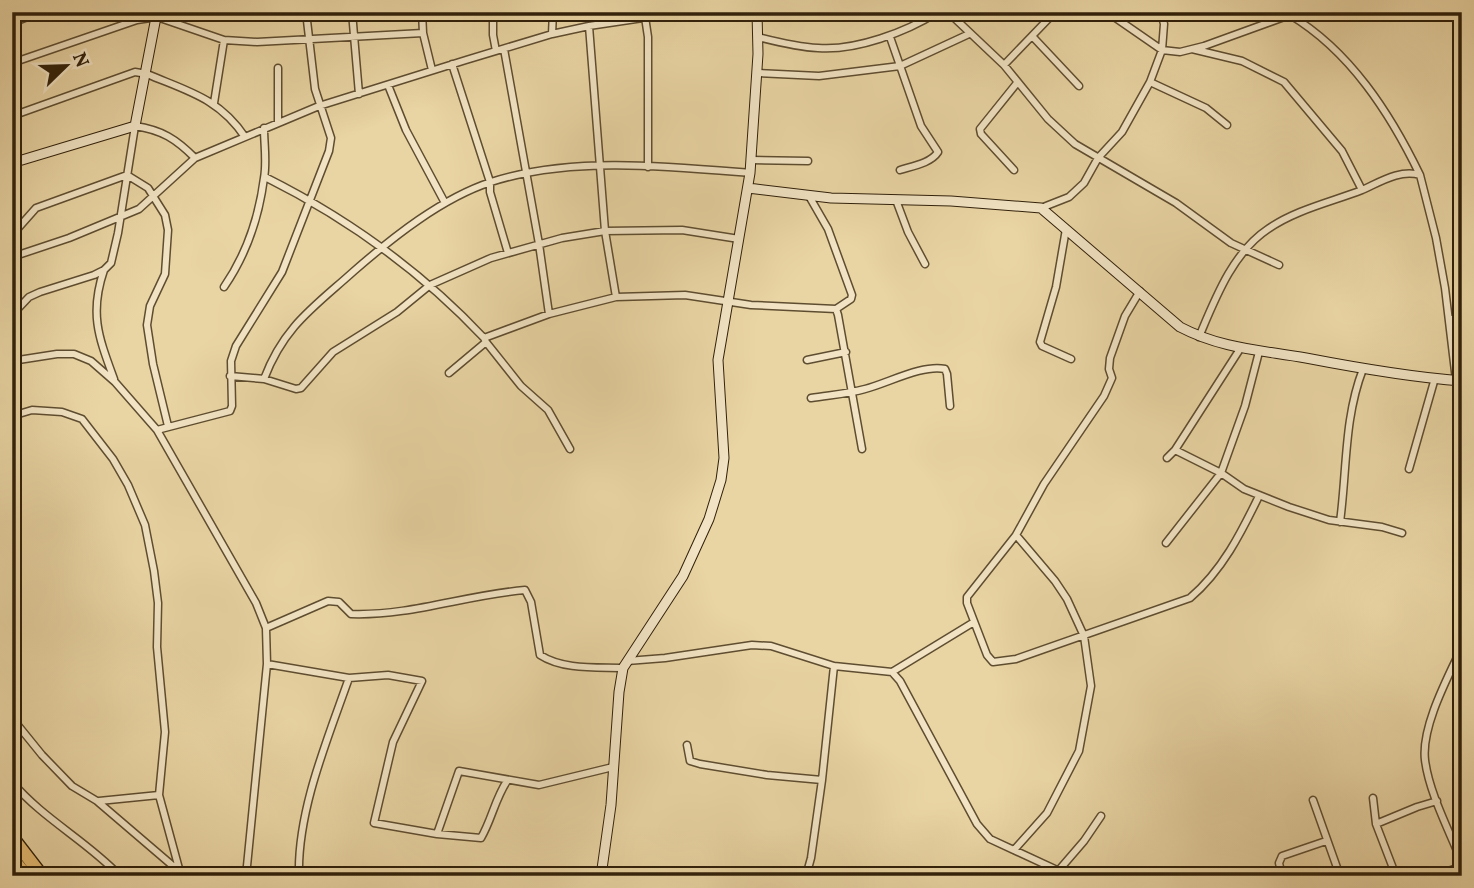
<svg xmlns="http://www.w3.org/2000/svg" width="1474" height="888" font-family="Vollkorn,serif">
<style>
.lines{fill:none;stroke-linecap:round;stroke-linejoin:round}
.street-casing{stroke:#5e4d30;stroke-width:9}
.secondary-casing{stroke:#30200a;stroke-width:11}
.highway-casing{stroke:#30200a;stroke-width:15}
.street{stroke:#f1e3c3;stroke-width:6}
.secondary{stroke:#f1e3c3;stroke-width:9}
.highway{stroke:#e4ba72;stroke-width:12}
</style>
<rect width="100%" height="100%" fill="#e9d4a3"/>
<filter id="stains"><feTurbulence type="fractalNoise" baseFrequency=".00286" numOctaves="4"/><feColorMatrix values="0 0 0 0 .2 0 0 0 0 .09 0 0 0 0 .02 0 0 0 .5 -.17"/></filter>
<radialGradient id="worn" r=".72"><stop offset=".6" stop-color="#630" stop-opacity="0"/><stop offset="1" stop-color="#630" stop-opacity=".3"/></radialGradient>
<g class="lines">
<defs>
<path id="street" d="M352 12 359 94
M422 12 423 33 432 70
M493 12V35L496 51
M948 12 1004 65 1048 119 1075 144 1176 203 1231 243 1279 265
M1107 12 1162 50 1180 52 1204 46 1298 12
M1290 15C1350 51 1390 113 1420 175
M645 17 648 37V167
M12 23 40 12
M602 23 603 12
M589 26 605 231 616 297
M552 34 553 12
M1032 36 1079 86
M758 37C778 42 797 47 818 48 856 51 906 32 938 12
M890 37 921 126 938 152C931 163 913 166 900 170
M504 49 539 244 549 314
M1192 49 1242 61 1284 82 1342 151 1362 190C1331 202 1295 210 1268 229 1233 252 1215 299 1199 337
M12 63 137 20 157 17 224 40 257 42 423 33
M452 64 490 182V192L508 253
M1004 65 1055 12
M278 68V122
M757 73 819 76 900 66 969 34
M1150 82 1206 108 1227 125
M388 85 406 130 445 203
M214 103 224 40
M12 116 135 72 147 74C187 91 219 98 245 137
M751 160 808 161
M1014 170 981 134 980 129 1017 83
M265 177C347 218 421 271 484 338
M1362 190C1380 182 1400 169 1420 175L1436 238 1445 288 1456 380
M809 196 828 229 852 295 851 299 836 309
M896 200 908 232 925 264
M1041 208 1069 197 1084 183 1098 158 1122 132 1150 82 1162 50 1164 24 1161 12
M1066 229 1056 287 1040 342 1042 346 1071 359
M12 235 36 208 127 175 148 188 165 215 168 230 165 274 150 306 147 325 153 364 168 426
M12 257 69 238 139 209 195 158
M104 270C89 314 99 338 114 379
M224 287C246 255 259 217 264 178 267 162 264 144 264 128
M1140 291 1125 316 1110 358 1109 369 1112 378 1104 396 1044 484 1016 535 967 597V603L987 655 993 662 1016 659 1190 598C1222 571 1241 533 1259 496
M12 315 29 297 40 292 94 275 104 270 111 263 118 233 135 126C162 130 176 139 195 158L319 106 466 60 552 34 589 26 683 12
M1450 319H1462
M486 342 521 386 548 410 570 449
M807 360 846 352
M12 361 57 354H74L91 361 115 382 157 430 256 603 266 628 267 664 246 876
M449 373 486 342 484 338 549 314 616 297 685 295 751 305 836 309 838 315 862 449
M230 376 264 379 296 389 301 388 333 352 397 312 430 285 491 258 562 238 605 231 682 230 739 239
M264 379C284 326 314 307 354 271 393 237 442 198 491 182 570 156 668 166 750 173
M811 398C829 395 848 394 865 389 888 383 923 364 945 369L947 374 950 406
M12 416 32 410 62 412 82 419 113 459 128 485 145 525 154 571 158 603 157 647 165 732 159 795 181 876
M157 430 230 411 232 406 231 361 236 346 282 272 329 151 331 138 315 89 306 12
M1175 450 1221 473 1244 489 1289 507 1329 520 1382 527 1402 533
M1167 458 1175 450 1240 349
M1409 469 1435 378
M1340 522C1347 470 1344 418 1363 369
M1166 543 1221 473 1245 406 1259 352
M266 628 328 601 339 602 351 614C411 616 465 595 525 590L531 602 540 655C563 670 597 667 623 668
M1462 647C1448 677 1421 727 1425 760 1429 793 1450 832 1462 863
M627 661 665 658 752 645 771 646 834 666 892 672 900 681 977 824 990 839 1070 876
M267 664 349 678 388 675 422 681 393 742 374 823 437 834 481 838C492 819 495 799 507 781
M892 672 974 622
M12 718 42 755 72 786 97 801 180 872
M687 745 690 761 700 764 767 775 822 780
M12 782C43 819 87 841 120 876
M1373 798 1376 824 1396 876
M1313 800 1340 876
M99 801 159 795
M1376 824 1417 807 1437 801
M437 834 459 771 539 785 613 767
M1014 850 1047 813 1079 751 1091 686 1084 636 1067 599 1055 581 1016 535
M1059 870 1084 841 1101 816
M299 876C297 811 328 738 349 678
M806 876 811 858 822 780 834 666
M1282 876 1279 863 1282 856 1326 841
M1435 876 1462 866"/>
<path id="secondary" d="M12 163 135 126 157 12
M748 188 831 198 951 201 1041 208 1180 327C1222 349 1261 350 1306 358 1358 368 1409 377 1462 381
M601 876 611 805 619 692 623 668 683 576 709 519 721 480 724 458 718 360 750 173 758 54 757 12"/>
<path id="highway" d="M12 837 42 876
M12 858 27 876"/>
</defs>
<use href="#street" class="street-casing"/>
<use href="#secondary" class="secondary-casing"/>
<use href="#highway" class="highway-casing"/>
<use href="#street" class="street"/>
<use href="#secondary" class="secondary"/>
<use href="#highway" class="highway"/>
</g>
<rect width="1474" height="888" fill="none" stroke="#e9d4a3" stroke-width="42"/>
<rect x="14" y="14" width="1446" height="860" fill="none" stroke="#30200a" stroke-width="3.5"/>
<rect x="21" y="21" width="1432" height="846" fill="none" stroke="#30200a" stroke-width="2"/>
<g transform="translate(66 66) rotate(67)" stroke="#f1e3c3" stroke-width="5" paint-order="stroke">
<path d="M0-5L12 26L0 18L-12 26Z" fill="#30200a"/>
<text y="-10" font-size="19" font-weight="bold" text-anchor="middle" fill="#30200a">N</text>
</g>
<rect width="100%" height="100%" filter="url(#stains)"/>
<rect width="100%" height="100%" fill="url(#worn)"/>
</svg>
